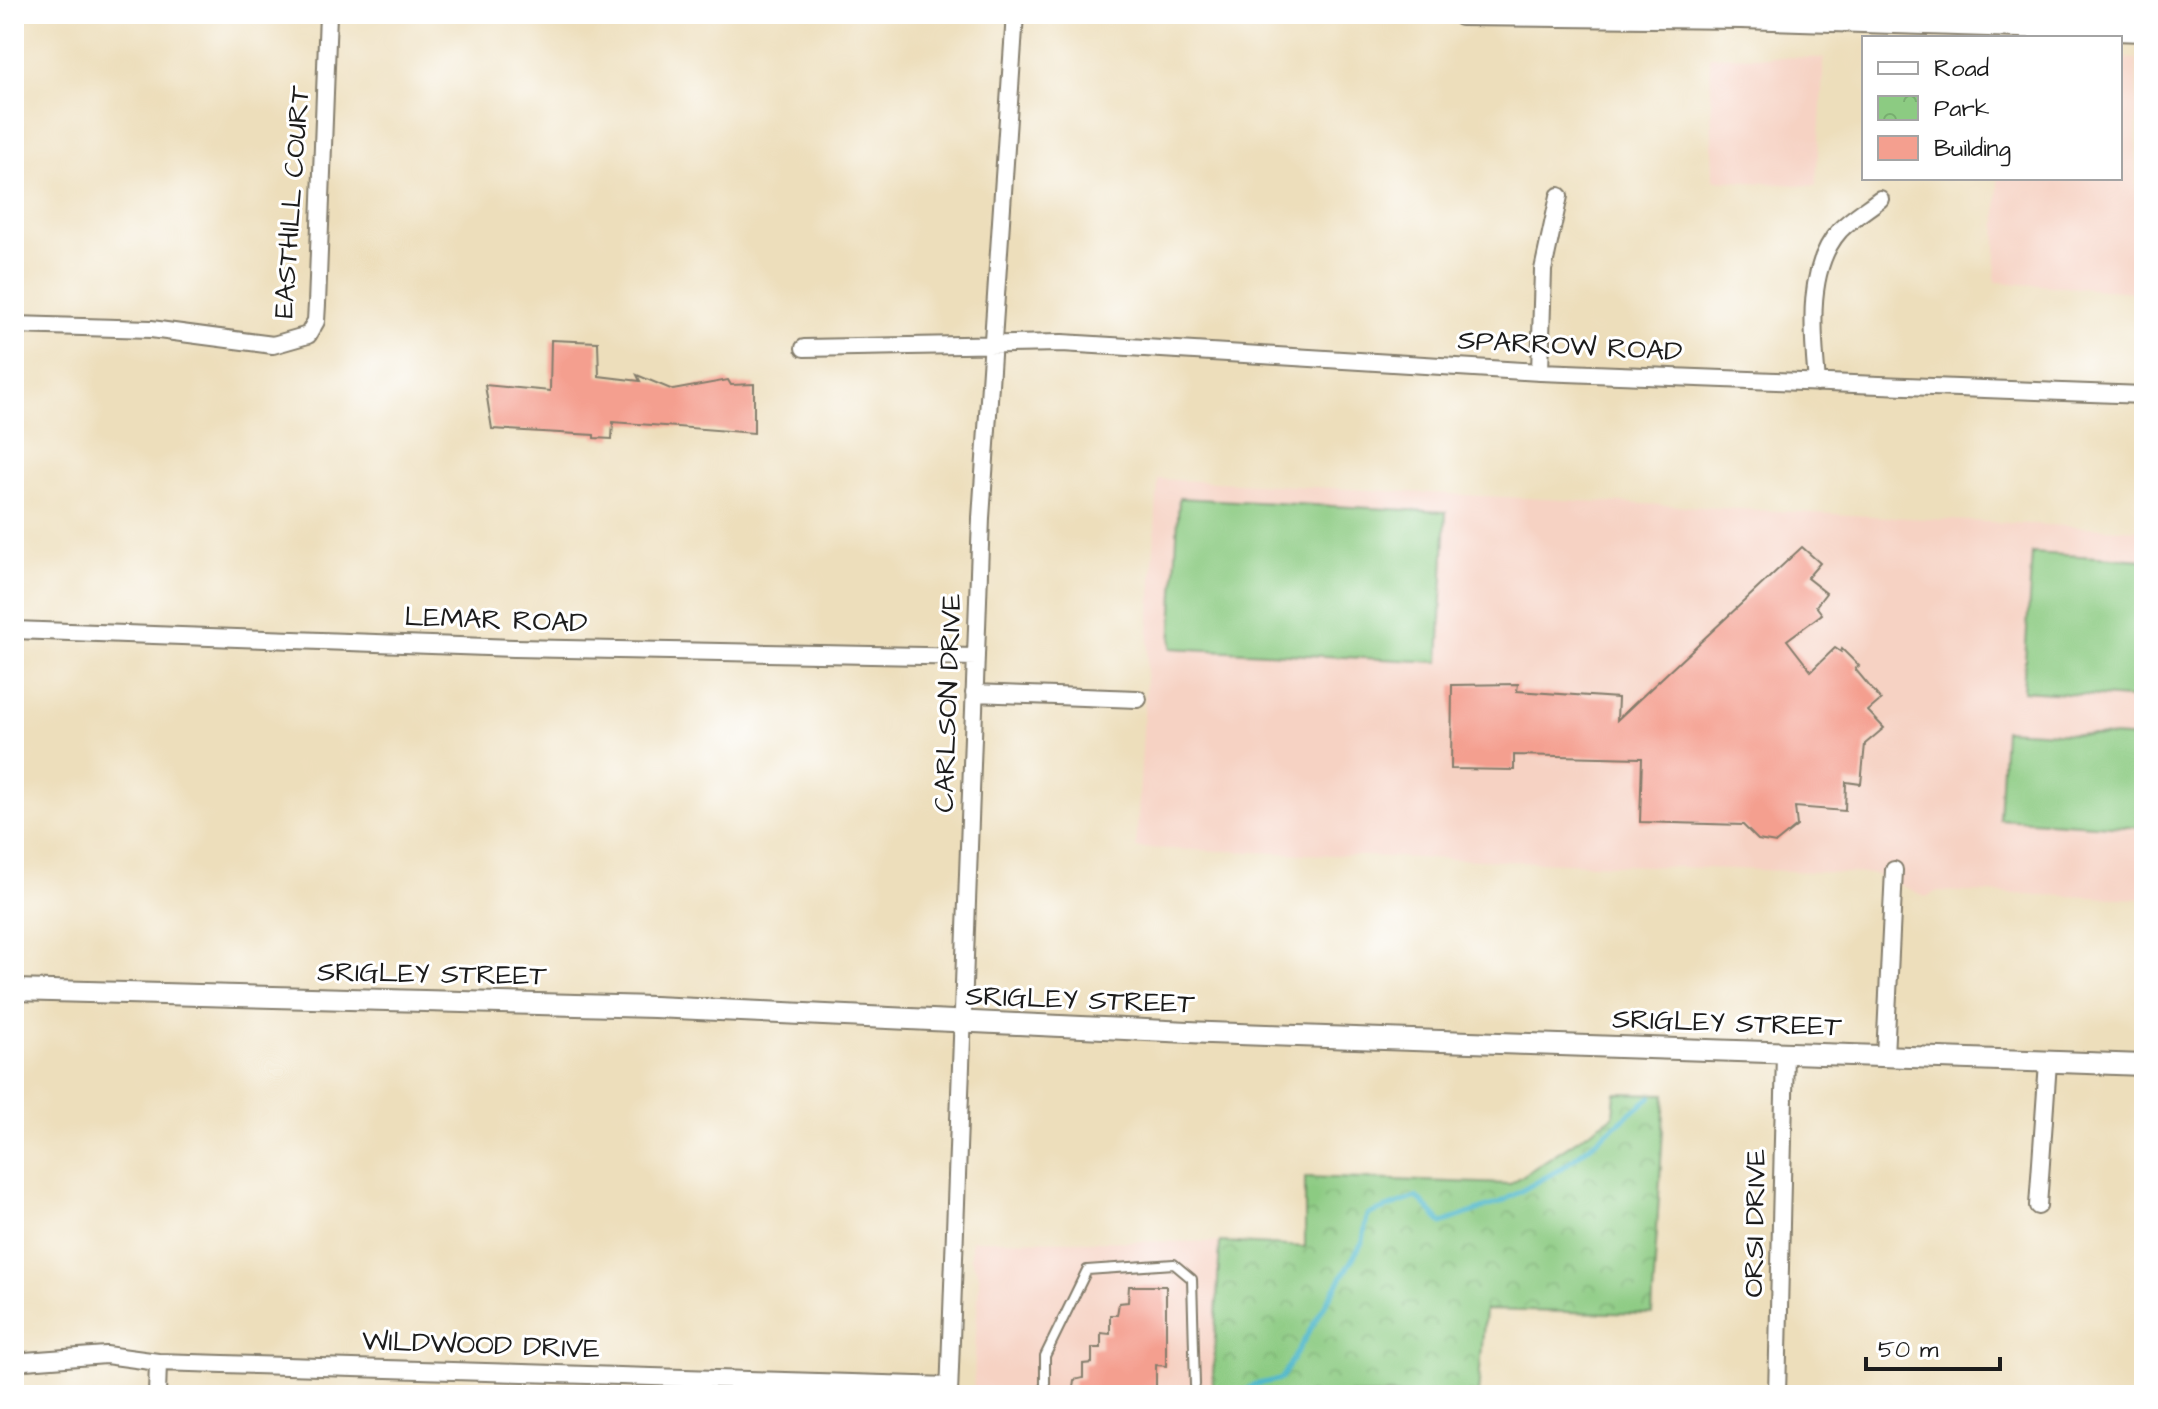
<svg xmlns="http://www.w3.org/2000/svg" width="2158" height="1409" font-family="'Architects Daughter',sans-serif">
<style>
.built{fill:#f6d2c3}
.park{fill:url(#park-crowns);stroke:#54744f;stroke-width:2}
.garden{fill:#8ccb82;stroke:#54744f;stroke-width:2}
.lines{fill:none;stroke-linecap:round;stroke-linejoin:round}
.stream{stroke:#4fb8cc;stroke-width:5}
.building{fill:#f49f8f}
.service-casing{stroke:#847d6c;stroke-width:12}
.minor-casing{stroke:#847d6c;stroke-width:20}
.tertiary-casing{stroke:#847d6c;stroke-width:24}
.secondary-casing{stroke:#847d6c;stroke-width:26}
.service{stroke:#fff;stroke-width:8}
.minor{stroke:#fff;stroke-width:16}
.tertiary{stroke:#fff;stroke-width:20}
.secondary{stroke:#fff;stroke-width:22}
.labels{text-anchor:middle;dominant-baseline:central;stroke-width:6;stroke-linejoin:round;paint-order:stroke}
.street-label{font-size:28px;fill:#1c1c1c;stroke:#fff}
</style>
<defs>
<pattern id="park-crowns" width="20" height="18" patternUnits="userSpaceOnUse" patternTransform="scale(2)"><rect width="20" height="18" fill="#8ccb82"/><path d="M2 6a3 3 0 1 1 6 0M12 15a3 3 0 1 1 6 0" fill="none" stroke="#78ae70"/></pattern>
</defs>
<rect width="100%" height="100%" fill="#fff"/>
<filter id="ink" filterUnits="userSpaceOnUse"><feTurbulence type="fractalNoise" baseFrequency=".0125" numOctaves="2"/><feDisplacementMap in="SourceGraphic" scale="16" xChannelSelector="R" yChannelSelector="G"/><feConvolveMatrix kernelMatrix="1 2 1 2 8 2 1 2 1" color-interpolation-filters="sRGB"/></filter>
<filter id="wash" filterUnits="userSpaceOnUse"><feTurbulence type="fractalNoise" baseFrequency=".006" numOctaves="4" result="noise"/><feDisplacementMap in="SourceGraphic" scale="32" xChannelSelector="R" yChannelSelector="G"/><feGaussianBlur stdDeviation="1.8" result="paint"/><feColorMatrix in="noise" values="0 0 0 0 0 0 0 0 0 0 0 0 0 0 0 0 0 1.4 0 .05"/><feComposite in="paint" operator="in"/></filter>
<g filter="url(#wash)">
<rect width="100%" height="100%" fill="#eddebb"/>
<path class="built" d="M1710 56 1824 58 1816 186 1713 180Z
M2120 58 2137 59 2134 292 1995 282 1998 178H2120Z
M1158 479 2144 530V899L1938 891 1926 897 1876 874 1136 848Z
M971 1240 1220 1242 1212 1395H973L979 1275 971 1259Z"/>
<path class="park" d="M1615 1093 1665 1094 1652 1314 1485 1310 1478 1395H1212L1220 1242 1305 1247V1177L1510 1184 1613 1116Z"/>
<path class="garden" d="M1179 498 1446 512 1439 662 1171 648Z
M2032 553 2144 560V699L2023 691Z
M2004 730 2144 738V828L1999 819Z"/>
<g class="lines">
<path class="stream" d="M1241 1395 1253 1385 1281 1379 1363 1241 1367 1215 1417 1197 1442 1223 1501 1202 1562 1168 1651 1097"/>
</g>
<g id="blocks">
<path class="building" d="M551 340 598 342 599 376 640 381 637 375 673 390 728 380 731 385 754 384V433L613 422 612 439 594 438V435L492 429 485 385 550 391Z
M1802 547 1820 563 1807 578 1826 593 1816 606 1822 614 1787 640 1811 671 1835 648 1841 652 1842 649 1859 666 1855 669 1881 700 1868 711 1884 728 1865 744 1861 784 1846 782 1845 811 1795 807 1797 826 1776 843 1758 840 1743 825 1640 822 1642 758 1514 755V770L1451 769 1452 685 1518 684 1517 691 1618 698 1617 720Z
M1129 1286H1166V1366L1156 1365V1395H1072L1074 1380 1083 1378V1364L1092 1363V1348H1101V1333L1110 1334V1315H1117L1119 1303 1128 1302Z"/>
</g>
</g>
<g filter="url(#ink)">
<use href="#blocks" fill-opacity="0" stroke="#847d6c" stroke-width="2"/>
<g class="lines">
<defs>
<path id="service" d="M1045 1395V1356L1087 1270 1174 1264 1192 1279 1195 1385"/>
<path id="minor" d="M14 325 151 329 273 345 308 335 316 321 317 304 328 14
M804 348 1062 343 1540 372 2144 395
M1540 372 1543 270 1559 196
M1817 383C1813 335 1805 269 1840 230 1851 219 1867 209 1880 199
M14 630 514 648 976 657
M974 693 1138 699
M1885 1056 1894 870
M2038 1206 2048 1062
M14 1367 25 1361 106 1355 158 1362 949 1386
M157 1395 158 1362
M949 1395 981 518 1015 14
M1777 1395 1785 1053"/>
<path id="tertiary" d="M14 990 654 1007 1210 1033 2144 1065"/>
<path id="secondary" d="M1462 14 1741 17 2144 30"/>
</defs>
<use href="#service" class="service-casing"/>
<use href="#minor" class="minor-casing"/>
<use href="#tertiary" class="tertiary-casing"/>
<use href="#secondary" class="secondary-casing"/>
<use href="#service" class="service"/>
<use href="#minor" class="minor"/>
<use href="#tertiary" class="tertiary"/>
<use href="#secondary" class="secondary"/>
</g>
</g>
<g class="labels">
<g class="street-label">
<text transform="translate(292 202) rotate(-86)">EASTHILL COURT</text>
<text transform="translate(1570 346) rotate(3)">SPARROW ROAD</text>
<text transform="translate(496 620) rotate(2)">LEMAR ROAD</text>
<text transform="translate(948 703) rotate(-88)">CARLSON DRIVE</text>
<text transform="translate(432 974) rotate(1)">SRIGLEY STREET</text>
<text transform="translate(1080 1000) rotate(2)">SRIGLEY STREET</text>
<text transform="translate(1727 1023) rotate(2)">SRIGLEY STREET</text>
<text transform="translate(1755 1223) rotate(-89)">ORSI DRIVE</text>
<text transform="translate(481 1345) rotate(2)">WILDWOOD DRIVE</text>
</g>
</g>
<rect width="2158" height="1409" fill="none" stroke="#fff" stroke-width="48"/>
<rect x="1862" y="36" width="260" height="144" fill="#ffffff" stroke="#a4a4a4" stroke-width="2"/>
<rect x="1878" y="62" width="40" height="12" fill="#ffffff" stroke="#a4a4a4" stroke-width="2"/>
<text x="1934" y="76" font-size="24" fill="#1c1c1c">Road</text>
<rect x="1878" y="96" width="40" height="24" fill="url(#park-crowns)" stroke="#a4a4a4" stroke-width="2"/>
<text x="1934" y="116" font-size="24" fill="#1c1c1c">Park</text>
<rect x="1878" y="136" width="40" height="24" fill="#f49f8f" stroke="#a4a4a4" stroke-width="2"/>
<text x="1934" y="156" font-size="24" fill="#1c1c1c">Building</text>
<path d="M1866 1357v12h134v-12" fill="none" stroke="#1c1c1c" stroke-width="4"/>
<text x="1878" y="1357" font-size="24" fill="#1c1c1c" stroke="#ffffff" stroke-width="6" paint-order="stroke">50 m</text>
</svg>
